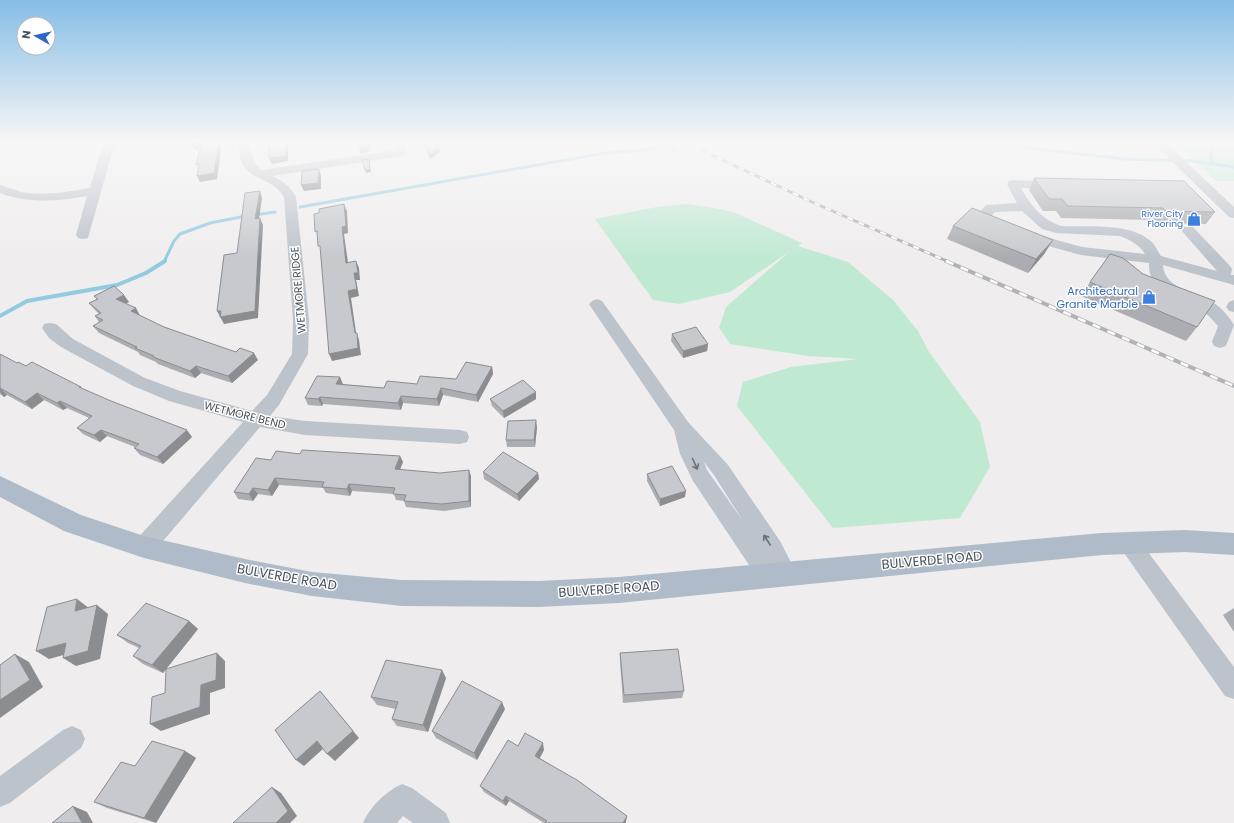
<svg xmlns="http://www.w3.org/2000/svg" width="1234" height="823" font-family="Poppins,sans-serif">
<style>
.green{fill:#c0e9d2}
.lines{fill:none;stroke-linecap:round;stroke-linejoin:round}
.stream-far1{stroke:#92cbe0;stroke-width:3}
.stream{stroke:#92cbe0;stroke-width:4}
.minor{fill:#bdc3cb;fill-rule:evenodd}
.major{fill:#b0bbc9;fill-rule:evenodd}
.rail-far1-casing{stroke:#b0b2b7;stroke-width:3}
.rail-casing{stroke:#b0b2b7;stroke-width:4}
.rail-far1{stroke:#fff;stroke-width:2;stroke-dasharray:6;stroke-linecap:butt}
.rail{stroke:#fff;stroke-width:2.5;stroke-dasharray:8;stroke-linecap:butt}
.wall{fill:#abadb2}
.shaded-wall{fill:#8b8d91}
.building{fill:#c7c9cf;stroke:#8b8d91}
.oneway{stroke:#6a727a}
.labels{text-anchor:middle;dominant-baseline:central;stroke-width:3;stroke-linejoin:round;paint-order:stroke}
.far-shop-label{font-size:9px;fill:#366cbe;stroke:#fff;text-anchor:end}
.street-label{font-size:11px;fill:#474f58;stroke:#fff}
.shop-label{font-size:11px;fill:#366cbe;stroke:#fff;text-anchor:end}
.near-street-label{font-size:13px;fill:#474f58;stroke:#fff}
</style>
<rect width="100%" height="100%" fill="#efeded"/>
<path class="green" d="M1173 142H1234V181H1216L1181 148Z
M687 204 720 209 735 213 802 243 798 246 848 262 893 300 918 331 929 352 980 422 990 467 960 518 833 528 737 406 743 382 791 367 858 359 808 356 730 344 719 328 726 307 790 251 730 292 679 304 653 300 595 219 657 207Z"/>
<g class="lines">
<path class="stream-far1" d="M1003 142 1036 149 1124 159 1194 161 1234 167
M1206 142 1213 146 1211 158 1214 164
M300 207 605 153 645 150 664 145 676 150
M254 215 275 212
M164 262 174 241 180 234 210 223 246 216"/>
<path class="stream" d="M0 316 27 301 117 285 146 273 165 261"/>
<path class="minor" d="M103 142H115L88 238 83 239 78 238 76 235 87 196C58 201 28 204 0 193V185C7 187 14 190 21 192 44 196 67 192 90 188Z
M239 142H251C251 154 252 163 262 170L395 150 391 142H403L408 152 406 154 402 156 272 176C283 181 290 186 296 197L309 320 308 354 279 405 270 416 305 421 460 430 467 432 469 437 467 442 460 444 305 435 260 427 152 554 144 556 136 554 133 547 136 540 243 422 169 401 133 386 61 347 49 338 42 328 44 324 50 323 56 324 73 339 145 378 180 391 252 411 267 395 292 354 293 320 284 197C269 172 237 184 239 142Z
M1152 142H1165L1234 207V218L1229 217Z
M1013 180 1058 182 1060 185 1058 188 1054 189 1021 188C1031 206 1042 220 1062 226 1088 227 1133 222 1153 243 1156 247 1158 252 1161 256L1217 271 1181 230 1183 227H1193L1230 266 1232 269 1231 275H1234V285L1163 265C1164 291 1202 292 1218 306 1224 311 1230 318 1234 325L1226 346 1220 348 1214 346 1212 342 1218 326C1210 317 1203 309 1192 304 1172 293 1148 291 1149 263L1081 255 1023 239 1021 236 1023 233 1028 232 1082 247 1145 254C1140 245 1130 240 1120 236L1056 233 1042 229 1022 211 995 212 992 215 1000 223 1007 225 1009 228 1007 231C994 234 984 225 977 215L986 205 1017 203 1007 184 1009 181Z
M597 299 602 301 688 422 728 465 780 541 797 574 794 581 786 584 778 580 777 583 769 586 761 583 693 481 680 454 674 430 589 304 592 301ZM704 462 714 475 743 521 707 470Z
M1234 300V312L1229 311 1226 307 1229 302Z
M1129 534 1136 536 1234 667V699L1225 696 1122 550 1118 543 1122 536Z
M72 726 81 730 85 739 81 748 10 803 0 807V776L63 730Z
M402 784 412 788 446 813 450 823H413L403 816 397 823H363C370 807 386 791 402 784Z"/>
<path class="major" d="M0 476 81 515 144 536 245 559 312 572 402 580 539 581 619 577 1102 533 1185 530 1234 533V555L1185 552 1102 555 619 603 539 607 402 606 312 596 245 583 144 558 64 531 0 497Z"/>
<defs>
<path id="rail-far1" d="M684 142 812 202 949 262"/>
<path id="rail" d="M946 261 1234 386"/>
</defs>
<use href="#rail-far1" class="rail-far1-casing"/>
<use href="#rail" class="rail-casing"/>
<use href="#rail-far1" class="rail-far1"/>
<use href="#rail" class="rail"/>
</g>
<path class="wall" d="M422 142H437L440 152 430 159Z
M1034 178 1215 212 1206 224 1157 223 1155 220 1061 218 1056 211H1043L1029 190Z
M953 226 1045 253 1028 273 947 239Z
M1090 282 1197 327 1186 341 1081 296Z
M94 296 129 302 125 304 136 308 140 316 164 327 258 360 232 383 201 373 195 378 158 364 156 362 140 355 138 352 99 333 93 326 99 322 95 316 99 314 95 310 89 303 97 299Z
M672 334 708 344 707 351 683 358 671 341Z
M0 354 17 363 81 387 83 389 192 437 163 464 140 455 134 448 135 447 107 436 100 442 83 434 77 428 89 418 67 408 63 410 44 400 32 409 7 395 4 397 0 394Z
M492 367 493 374 478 402 443 395 439 406 403 403 401 410 323 404 322 406 308 405 305 398 343 384 384 388 456 379Z
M490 399H536L504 418 492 406Z
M537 427 535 447H507L506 440Z
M300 454 400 456 403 462 400 470 471 476V507L444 511 406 507 404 501 396 500 394 494 352 491 350 496 326 493 323 488 279 485 272 496 258 494 253 501 238 499 234 492 271 460Z
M483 472 538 473 539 479 519 501 484 479Z
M647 474 685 497 660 506 647 481Z
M1234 608V632L1223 615Z
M189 621 198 629 163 673 143 664 133 656 139 648 128 643 117 635Z
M620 653 684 691 682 698 623 703 620 661Z
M446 678 428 732 397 726 392 719 396 709 377 705 371 697Z
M505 709 477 760 436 738 432 731Z
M518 746 544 750 540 758 627 816 626 821V823H544L509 801 506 806 484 792 480 786Z
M185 751 196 758 156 823 107 808 94 802 135 766Z"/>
<path class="shaded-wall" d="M202 142 205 148 195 150 192 144Z
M219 142H222L217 179 200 182 197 176Z
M286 142H288V161L272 164 269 158Z
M368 143H371L372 147H369V152L360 154 359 149Z
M439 147 440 152 430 159 429 154Z
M369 159 371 172 366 173 365 170Z
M319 169 321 176V189L304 191 301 185Z
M260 191 262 198 258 226 255 219Z
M344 204 347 211 348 233 344 234 349 270 346 263 342 227Z
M260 218 263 225 258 318 224 324 217 311Z
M1053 240 1045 253 1028 273 1036 259Z
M356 261 359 268 360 280H356L359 296 351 298 357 339V333L359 340 361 355 332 361 329 354 355 333 348 291 354 273Z
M124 295 129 302 120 306 116 299Z
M136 308 140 316 131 311Z
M708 344 707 351 683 358V351Z
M254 353 258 360 232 383 228 376Z
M196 366 201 373 195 378 190 371Z
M492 367 493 374 478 402 476 395Z
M340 377 343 384 339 391 336 384Z
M0 388 7 395 4 397 0 392Z
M441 388 443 395 439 406 437 399Z
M536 392V399L504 418 503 411Z
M37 393 44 400 32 409 25 402Z
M401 396 403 403 401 410 398 403Z
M320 397 323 404 322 406 318 399Z
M60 401 67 408 63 410 57 403Z
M536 420 537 427 535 447 534 440Z
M101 430 107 436 100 442 94 435Z
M187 430 192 437 163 464 157 457Z
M400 456 403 462 397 476 395 469Z
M469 470 471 476V507L469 501Z
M538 473 539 479 519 501 517 494Z
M275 478 279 485 272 496 268 490Z
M349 484 352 491 350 496 347 489Z
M253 488 258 494 253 501 249 494Z
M686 491 685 497 660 506V499Z
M77 599 89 608 75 611Z
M97 605 108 614 100 659 76 666 63 658Z
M189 621 198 629 163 673 152 665Z
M66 643 78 651 49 659 36 651Z
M217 653 225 661V688L210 693V714L161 731 150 724 201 685Z
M15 654 29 662 43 687 0 718V700Z
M442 670 446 678 428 732 423 725Z
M320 691 359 738 335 761 327 754Z
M502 702 505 709 477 760 474 753Z
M317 741 324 748 304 766 296 760Z
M543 743 544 750 537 762 535 756Z
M185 751 196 758 156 823 144 818Z
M272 787 281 793 297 816 290 823H276Z
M506 796 509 801 506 806 503 801Z
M73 806 87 812 93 823H82Z
M627 816 626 821V823H623Z"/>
<path class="building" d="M192 142H219L214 173 197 176 199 164 196 165 202 142 192 144Z
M268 142H286V156L269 158Z
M356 142H371V143H368V148L359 149Z
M423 142H437L439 147 429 154Z
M369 159 370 169 365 170 362 160Z
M319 169 318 183 301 185 302 171Z
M1034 178 1184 181 1215 212 1165 211 1163 208 1068 206 1062 199H1049Z
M260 191 255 219 260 218 255 311 220 317 221 311H217L224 255 237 253 245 193Z
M344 204 346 226 342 227 346 263 356 261 358 273H354L357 289 348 291 355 333H357L358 348 329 354 320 246H318L317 231 315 232 314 214 319 213V209Z
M972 208 1053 240 1036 259 953 226Z
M1110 254 1123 258 1143 274 1215 301 1197 327 1090 282Z
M114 286 124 295 116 299 136 308 131 311 164 327 204 341 236 352 240 348 254 353 228 376 196 366 190 371 153 357 154 356 135 348 137 347 93 326 103 320 95 316 101 313 89 303 98 299 94 296Z
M696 327 708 344 683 351 672 334Z
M0 354 17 363 18 362 26 366 32 362 81 387H79L111 401 187 430 157 457 134 448 139 444 101 430 94 435 77 428 92 416 60 401 57 403 37 393 25 402 0 388Z
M466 362 492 367 476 395 441 388 437 399 401 396 398 403 320 397 318 399 305 398 317 376 340 377 336 384 384 388 387 381 417 384 420 376 456 379Z
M523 380 536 392 503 411 490 399Z
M536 420 534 440H506L508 421Z
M302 450 400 456 395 469 440 473 469 470V501L442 504 404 501 406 495 393 494 395 488 349 484 347 489 322 487 324 482 275 478 268 490 253 488 249 494 234 492 256 458 271 460 276 451 300 454Z
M503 452 538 473 517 494 483 472Z
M672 466 686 491 660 499 647 474Z
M77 599 75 611 97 605 88 651 63 658 66 643 36 651 47 607Z
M146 603 189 621 152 665 133 656 141 646 117 635Z
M678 649 684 691 624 695 620 653Z
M217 653 216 680 201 685 200 707 150 724 152 697 165 693 166 669Z
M15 654 30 680 0 700V665Z
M386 660 442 670 423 725 392 719 398 702 371 697Z
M462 681 502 702 474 753 432 731Z
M320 691 353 731 327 754 317 741 296 760 275 730Z
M525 733 543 743 535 756 577 780 627 816 623 823H545L547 821 506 796 503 801 480 786 508 740 518 746Z
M152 741 185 751 144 818 94 802 121 762 135 766Z
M272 787 288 811 276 823H233Z
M73 806 82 823H52Z"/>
<defs><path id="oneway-shaft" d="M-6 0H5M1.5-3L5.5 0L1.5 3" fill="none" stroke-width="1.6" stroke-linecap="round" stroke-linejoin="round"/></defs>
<g class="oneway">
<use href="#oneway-shaft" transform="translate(695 464) rotate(66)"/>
<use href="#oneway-shaft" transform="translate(767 540) rotate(-123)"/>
</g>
<linearGradient id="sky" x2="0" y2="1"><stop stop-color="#85bde5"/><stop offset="0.55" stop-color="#f8f7f7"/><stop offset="1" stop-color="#f8f7f7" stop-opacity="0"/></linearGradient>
<rect width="1234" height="258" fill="url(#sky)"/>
<defs>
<symbol id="shop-bare" viewBox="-9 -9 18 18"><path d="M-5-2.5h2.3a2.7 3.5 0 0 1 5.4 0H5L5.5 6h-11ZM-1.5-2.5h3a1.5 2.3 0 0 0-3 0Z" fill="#3f7fe0" stroke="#fff" stroke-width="2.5" paint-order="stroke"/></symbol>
</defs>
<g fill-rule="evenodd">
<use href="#shop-bare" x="1184" y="209" width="20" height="20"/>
<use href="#shop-bare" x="1139" y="287" width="20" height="20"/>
</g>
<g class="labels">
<g class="far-shop-label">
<text x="1183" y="214">River City<tspan x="1183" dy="10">Flooring</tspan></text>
</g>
<g class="street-label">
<text transform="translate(298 290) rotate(-95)">WETMORE RIDGE</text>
<text transform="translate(245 415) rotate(14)">WETMORE BEND</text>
</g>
<g class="shop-label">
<text x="1138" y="291">Architectural<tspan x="1138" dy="13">Granite Marble</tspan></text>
</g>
<g class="near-street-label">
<text transform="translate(932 560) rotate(-5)">BULVERDE ROAD</text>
<text transform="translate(287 577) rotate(10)">BULVERDE ROAD</text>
<text transform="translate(609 589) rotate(-4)">BULVERDE ROAD</text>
</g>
</g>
<g transform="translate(36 36) rotate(278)"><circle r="19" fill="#ffffff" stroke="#b5b9bc"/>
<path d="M0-3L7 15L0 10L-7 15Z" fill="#2e67c8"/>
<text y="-6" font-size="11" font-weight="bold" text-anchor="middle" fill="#474f58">N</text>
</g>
</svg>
